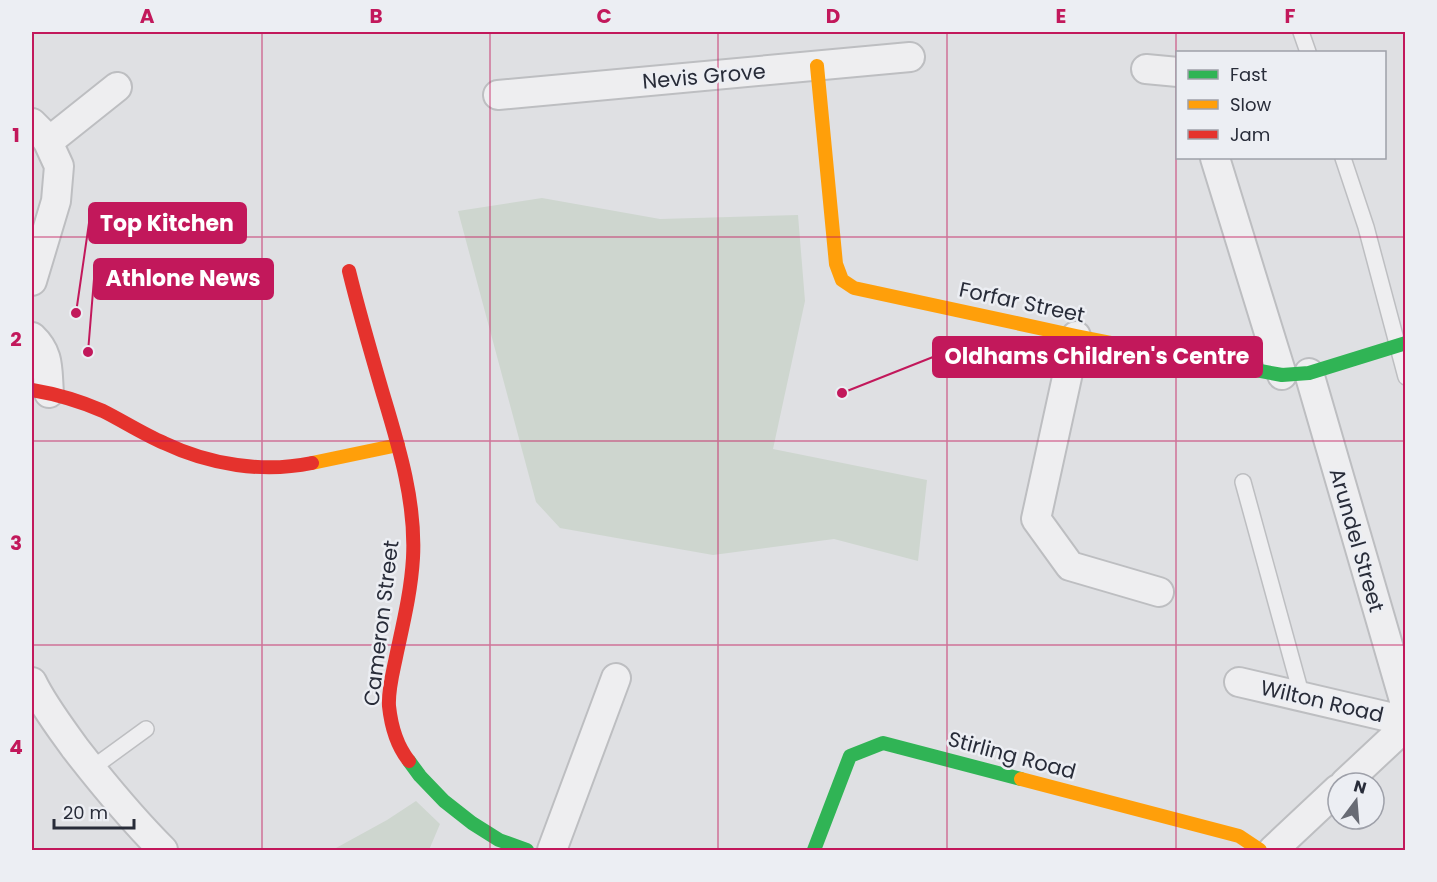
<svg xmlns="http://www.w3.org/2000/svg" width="1437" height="882" font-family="Poppins,sans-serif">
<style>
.green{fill:#ced6cf}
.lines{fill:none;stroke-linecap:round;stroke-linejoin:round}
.lane-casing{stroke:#bdbec1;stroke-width:18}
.street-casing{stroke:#bdbec1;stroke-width:32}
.lane{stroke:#eeeef0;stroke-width:15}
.street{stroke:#eeeef0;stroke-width:28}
.fast{stroke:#30b455;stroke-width:14}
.slow{stroke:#ff9f0a;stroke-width:14}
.jam{stroke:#e5322d;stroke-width:14}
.grid{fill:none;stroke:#c2185b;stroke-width:1.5;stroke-opacity:0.55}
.labels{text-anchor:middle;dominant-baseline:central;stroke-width:5;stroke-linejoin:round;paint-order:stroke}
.street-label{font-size:21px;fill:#282c39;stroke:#eceef3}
.leader{fill:none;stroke:#c2185b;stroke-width:2}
.callout-dot{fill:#c2185b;stroke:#eceef3;stroke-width:2}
.callout{fill:#c2185b;stroke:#c2185b;stroke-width:2}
.callout-label{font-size:22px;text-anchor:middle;font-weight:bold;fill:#fff}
.neatline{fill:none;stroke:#c2185b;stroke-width:2}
.grid-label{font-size:20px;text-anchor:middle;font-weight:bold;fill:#c2185b}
</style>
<rect width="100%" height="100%" fill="#dfe0e3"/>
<path class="green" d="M542 198 660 219 798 215 805 301 773 449 927 480 918 561 834 539 713 555 560 528 536 502 458 211Z
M416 801 440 824 429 850H342L336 848 387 820Z"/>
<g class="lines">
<defs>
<path id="lane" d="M1301 32 1308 52
M1343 158 1366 227 1406 377
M1243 482 1302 697
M91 769 146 729"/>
<path id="street" d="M1146 69 1178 72
M498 95 910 57
M32 123 41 132 48 142 59 166 56 201 32 281
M48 142 117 87
M1215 158 1282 375
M1076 336 1036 519 1070 566 1159 592
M32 337C50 354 47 369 49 393
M1309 373 1406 707
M32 682C43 705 60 727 75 748 103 784 131 818 163 850
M1239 682 1406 721
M1345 783 1406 726
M552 850 616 678
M1273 850 1338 789"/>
</defs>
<use href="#lane" class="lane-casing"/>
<use href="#street" class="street-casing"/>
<use href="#lane" class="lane"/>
<use href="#street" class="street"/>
<path class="fast" d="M1127 346 1282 375 1309 373 1406 343
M409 761 420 776 444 801 472 823 499 840 527 850
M814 850 850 756 883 743 1021 779"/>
<path class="slow" d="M817 66 836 264 842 280 854 288 1076 336 1127 346
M312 463 398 445
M1021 779 1239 836 1260 850"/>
<path class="jam" d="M349 271C359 312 371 353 383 394 399 447 416 502 413 558 411 592 403 624 396 657 393 672 388 690 389 706 391 725 397 746 409 761
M32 390C56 394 80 401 103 411 123 421 143 434 164 443 210 465 263 473 312 463"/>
</g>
<path class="grid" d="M262 32V850M490 32V850M718 32V850M947 32V850M1176 32V850M32 237H1406M32 441H1406M32 645H1406"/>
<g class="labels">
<g class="street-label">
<text transform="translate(704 76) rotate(-5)">Nevis Grove</text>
<text transform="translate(1022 302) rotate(12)">Forfar Street</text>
<text transform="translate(1357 540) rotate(74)">Arundel Street</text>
<text transform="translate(381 623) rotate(-83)">Cameron Street</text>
<text transform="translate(1322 701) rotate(13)">Wilton Road</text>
<text transform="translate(1012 755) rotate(15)">Stirling Road</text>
</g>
</g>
<path class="leader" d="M76 313L89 223M88 352L94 279M842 393L933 357"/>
<g class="callout-dot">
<circle cx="76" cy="313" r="6"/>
<circle cx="88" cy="352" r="6"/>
<circle cx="842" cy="393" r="6"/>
</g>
<g class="callout">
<rect x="89" y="203" width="157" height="40" rx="6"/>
<rect x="94" y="259" width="179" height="40" rx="6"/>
<rect x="933" y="337" width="329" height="40" rx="6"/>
</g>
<g class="callout-label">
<text x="167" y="231">Top Kitchen</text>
<text x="183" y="286">Athlone News</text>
<text x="1097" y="364">Oldhams Children's Centre</text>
</g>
<rect width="1437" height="882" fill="none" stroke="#eceef3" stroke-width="66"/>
<rect x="1176" y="51" width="210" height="108" fill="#eceef3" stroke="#9ea0a9" stroke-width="1.5"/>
<rect x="1188" y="70" width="30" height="9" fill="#30b455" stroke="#9ea0a9" stroke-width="1.5"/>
<text x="1230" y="81" font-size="18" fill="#282c39">Fast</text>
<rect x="1188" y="100" width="30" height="9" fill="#ff9f0a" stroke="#9ea0a9" stroke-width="1.5"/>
<text x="1230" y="111" font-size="18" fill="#282c39">Slow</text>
<rect x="1188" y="130" width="30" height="9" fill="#e5322d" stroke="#9ea0a9" stroke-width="1.5"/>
<text x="1230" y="141" font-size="18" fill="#282c39">Jam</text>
<g transform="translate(1356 801) rotate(16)"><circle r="28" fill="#eceef3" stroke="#9ea0a9" stroke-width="1.5"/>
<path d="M0-4.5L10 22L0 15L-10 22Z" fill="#686b74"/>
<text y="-9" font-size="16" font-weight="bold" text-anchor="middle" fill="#282c39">N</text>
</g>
<path d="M54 819v9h80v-9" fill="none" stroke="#282c39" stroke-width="3"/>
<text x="63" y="819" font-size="18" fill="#282c39" stroke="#eceef3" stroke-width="4.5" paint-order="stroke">20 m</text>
<rect x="33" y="33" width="1371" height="816" class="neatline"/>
<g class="grid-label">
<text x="147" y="23">A</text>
<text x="376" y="23">B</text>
<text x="604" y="23">C</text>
<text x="833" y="23">D</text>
<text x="1061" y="23">E</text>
<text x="1290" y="23">F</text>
<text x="16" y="142">1</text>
<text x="16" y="346">2</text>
<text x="16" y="550">3</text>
<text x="16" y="754">4</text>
</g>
</svg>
